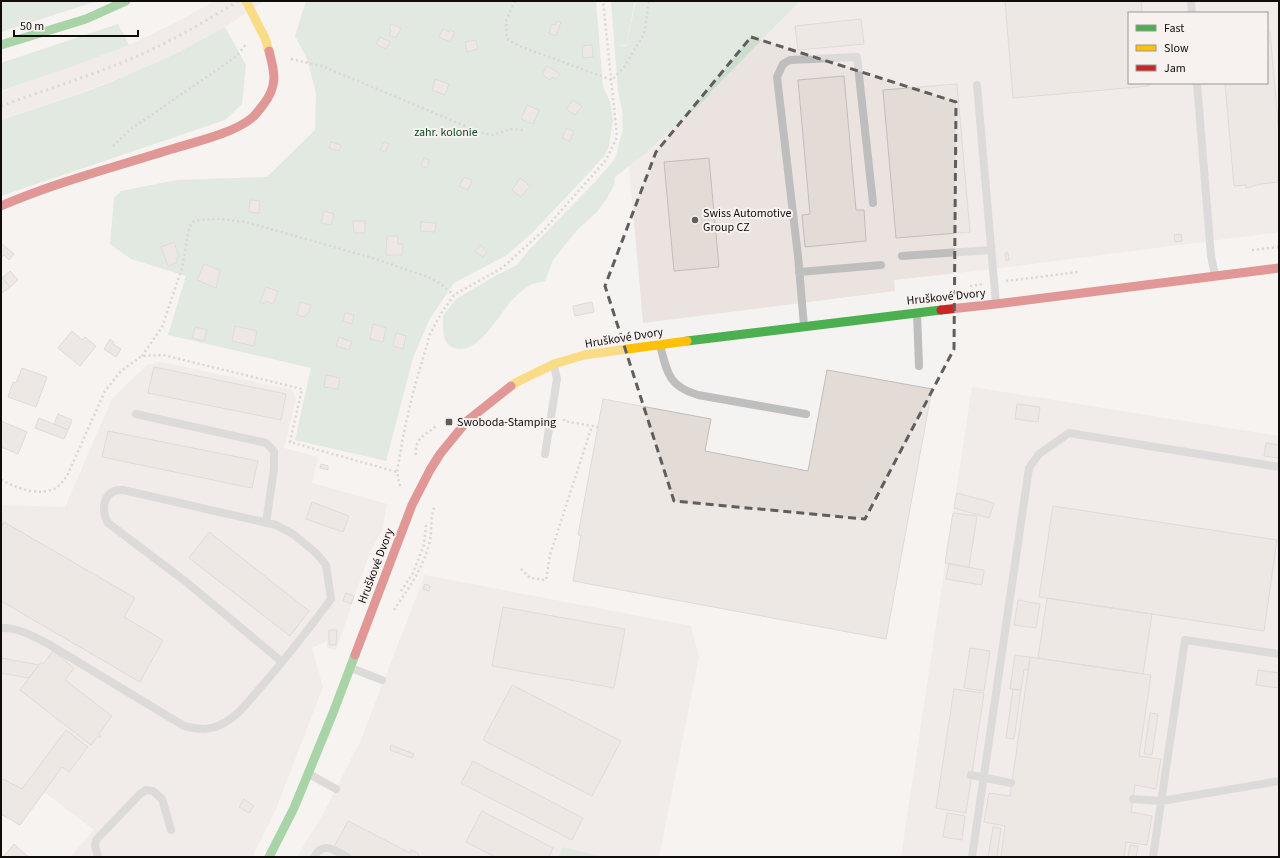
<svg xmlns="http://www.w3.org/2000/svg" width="1280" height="858" font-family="'Source Sans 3',sans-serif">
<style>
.built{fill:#ebe3df;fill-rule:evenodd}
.green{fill:#cbdece}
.building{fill:#e3dbd6;stroke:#c0bebd}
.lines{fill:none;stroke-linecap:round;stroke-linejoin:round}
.path{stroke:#b5b4b3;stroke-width:2.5;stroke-dasharray:2 3;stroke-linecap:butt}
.lane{stroke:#bfbebe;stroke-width:8}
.fast{stroke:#4caf50;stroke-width:9}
.slow{stroke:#ffc107;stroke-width:9}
.jam{stroke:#c62828;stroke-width:9}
.rail{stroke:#bab8b7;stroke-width:3;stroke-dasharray:2 4;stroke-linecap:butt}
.marked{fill:none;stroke:#5f5e5c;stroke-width:3;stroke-dasharray:8 5;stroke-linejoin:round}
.poi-dot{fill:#5f5e5c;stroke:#f7f2ef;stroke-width:1.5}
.labels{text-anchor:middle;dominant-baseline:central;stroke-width:4;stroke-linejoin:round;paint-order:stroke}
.park-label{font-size:12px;fill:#084724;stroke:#f7f2ef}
.poi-label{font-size:12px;fill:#0e0d0c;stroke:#f7f2ef;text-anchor:start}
.street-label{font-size:12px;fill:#0e0d0c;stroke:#f7f2ef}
</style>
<rect width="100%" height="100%" fill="#f5f3f1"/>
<path class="built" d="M215 1H264L225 27 183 49 140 70 88 90 1 120V92L129 45 171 25Z
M800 1H1279V232L985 270 894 280 895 291 643 323 629 166 710 95V93ZM1129 13H1267V83H1129Z
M161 362 292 390 296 399 284 448 318 457 312 483 387 504 382 531 370 552 336 650 327 648V641L312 648 323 687 276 809 252 857H70L94 830 44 792 19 825 1 815V505L65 507 112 399 147 365Z
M972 387 1279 436V857H901Z
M425 575 691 626 699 657 659 857H609L563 847 558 857H297L324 812 360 742Z"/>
<path class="green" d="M1 1H97L1 32Z
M306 1H596L603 87 610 101 613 121 609 146 605 155 586 176 532 233 507 255 454 283 429 320 413 358 386 461 295 440 311 368 168 335 186 276 131 259 110 244 114 198 121 191 177 180 267 177 315 130 316 93 307 59 295 36Z
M611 1H635L626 45 617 46H626L636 1H800L710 93V95L642 156 615 177 614 185 606 200 596 213 577 230 553 260 545 281C540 282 532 283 527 287 522 290 516 296 511 301 499 315 477 356 455 348 441 344 443 328 443 316L456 299 495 276 517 265 528 251 594 183 615 159 623 129 622 110 618 91Z
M118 24 129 45 79 64 1 91V63Z
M225 27 246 65 242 104 225 120 1 196V120C48 104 96 90 141 69 170 57 197 42 225 27Z
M563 847 606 857H558Z"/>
<path class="building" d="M1005 1H1141L1142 13H1129V83H1148L1149 86 1013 98Z
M861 19 864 44 798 50 795 26Z
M557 21 561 22 556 36 549 33 552 24 555 25Z
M391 24 401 28 396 38 389 35 391 30 389 29Z
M443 29 449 32 450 30 455 32 450 42 439 37Z
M1267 32H1270L1279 133V182L1261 184 1246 188V185L1234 186 1225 83H1267Z
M380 37 390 42 386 49 376 44Z
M476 40 478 49 467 52 465 42Z
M592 45 593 57 583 58 582 46Z
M547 66 560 74 556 79 552 77 550 80 542 74Z
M844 76 856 210H864L866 241 805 247 802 215 810 214 798 80Z
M435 79 449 84 445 95 432 90Z
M957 84 970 232 896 238 883 90Z
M573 100 582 106 575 115 566 109Z
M527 105 539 110 533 124 521 119Z
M566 128 574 131 570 141 562 138Z
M331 142 341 145 339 151 329 148Z
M384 142 389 144 385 152 380 150Z
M424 158 429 160 427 168 421 166Z
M709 158 719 267 674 271 664 162Z
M464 177 472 180 468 190 459 186Z
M520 178 530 186 521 197 512 190Z
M250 200 260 201 259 213 249 212Z
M324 211 334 214 331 225 321 223Z
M353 221H365V233H354Z
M421 222 436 223 435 232 420 231Z
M1181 234 1182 241 1175 242 1174 235Z
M387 236H398V244H403L402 255H386Z
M174 242 179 257 176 258 177 262 168 266 161 247Z
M1 243 14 254 9 260 4 255 1 258Z
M480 245 487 252 483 257 475 251Z
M1005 253H1008L1009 260 1006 261Z
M204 264 220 270 216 288 197 280Z
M10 271 18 280 10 287 2 278Z
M1 278H2L10 287 2 293 1 291Z
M266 287 278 291 273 304 266 301 265 304 260 302Z
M300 302 311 305 308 314H306L305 317 297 315Z
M592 302 594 312 575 316 573 306Z
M345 313 354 315 352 324 343 321Z
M373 324 386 328 383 342 370 339Z
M235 326 257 331 254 346 232 341Z
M195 327 207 330 204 341 192 338Z
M72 331 82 340 85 337 96 346 80 366 58 348Z
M396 333 406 336 403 349 393 346Z
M339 337 352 342 349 350 336 346Z
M110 339 114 342 113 344 121 349 116 357 104 349Z
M154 367 286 394 281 420 148 393Z
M22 368 47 377 36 407 8 397 13 382 16 383Z
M827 370 932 389 886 639 573 581 581 535H578L603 399 711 419 705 451 808 471Z
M326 375 340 378 338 389 324 387Z
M1017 404 1040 407 1038 422 1015 419Z
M58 414 72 420 68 430 54 424Z
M39 418 68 430 64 439 35 428Z
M1 421 27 432 18 454 1 447Z
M108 431 258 461 252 488 102 457Z
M1266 443 1279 445V458L1264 456Z
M321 464 328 466V470L320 468Z
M957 493 994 503 989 518 954 508Z
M312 502 349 516 343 532 306 519Z
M1053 506 1277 540 1264 631 1039 597Z
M953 513 977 516 969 567 945 563Z
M4 522 135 598 124 617 163 640 140 682 1 601V527Z
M209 532 309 611 290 636 189 558Z
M949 564 984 570 982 585 946 579Z
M425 584 430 586 429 591 423 589Z
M346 593 354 596 351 604 343 601Z
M1047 598 1152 614 1143 674 1038 658Z
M1018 600 1040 604 1036 628 1014 625Z
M503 607 625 629 614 688 492 666Z
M329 630H337L336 645H329Z
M970 648 990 651 984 691 964 688Z
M53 651 74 668 65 680 112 716 99 734 101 736 100 738 98 736 91 745 20 690 41 662 43 664Z
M1015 655 1030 657 1028 670 1024 669 1021 690 1010 689Z
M1030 657 1151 675 1139 756 1161 759 1156 789 1135 785 1131 812 1152 816 1147 845 1126 842 1124 857H1001L1005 826 984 822 989 793 1010 796Z
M1 658 39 665 29 678 1 673Z
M1258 670 1279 673V688L1256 685Z
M512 685 621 741 592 796 483 740Z
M954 689 984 693 966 813 936 808Z
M1013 689 1021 690 1014 739 1006 738Z
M1150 713 1158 714 1152 755 1144 754Z
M66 730 88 747 69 772 62 767 20 825 1 814V778L22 789Z
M391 745 414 754 412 758 390 750Z
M473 761 583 818 572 840 461 783Z
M244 799 254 806 249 813 239 807Z
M482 811 553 848 549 857H495L466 842Z
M947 813 965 816 962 840 943 837Z
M348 821 410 853 411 850 419 854 418 857H353L334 847Z
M993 827 1001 828 997 857H988Z
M14 844 28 857H3Z
M1130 845 1138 846 1136 857H1128Z"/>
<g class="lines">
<path class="path" d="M515 1 506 21 507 39 519 46 612 80 624 67 644 34 649 1
M291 59 322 66 482 133 492 135 511 129 523 130
M113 146 131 129 237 56 246 44
M1252 250 1279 247
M1006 281 1078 272
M970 286 983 284
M142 356 162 327 182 268 189 228 193 222 199 220 220 219 246 222 376 259 428 277 442 285 454 295
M564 419V421L598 427
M416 455C414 437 426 436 437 425
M1 480C18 488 38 497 56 488 60 485 64 480 67 476L105 391 121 371 142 356 163 355 302 389 290 442 397 472
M400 486 397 472 403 437 412 396 430 334 442 312 454 295 502 268 544 230 606 160 617 137 603 1
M521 569 530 578 546 580 550 555 592 426
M401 591 413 573 424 545 426 525
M394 610C408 589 423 569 429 544 433 530 429 520 435 505"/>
<path class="lane" d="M1191 1 1192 13
M1197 83 1211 256 1215 275
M977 85 996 304
M902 256 991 250
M799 272 881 265
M917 313 919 366
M804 326 798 256 777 77 783 64 790 60 857 57 873 203
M660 345C667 372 668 386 698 395L806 414
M136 414 266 443 274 451V469L266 523
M545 454 557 379 554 366
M1 628C18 627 35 637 50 645L184 726C197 729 208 731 220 725 238 717 249 700 262 686 286 658 309 629 331 599L326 565 316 553 293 534 276 525 123 490C104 489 100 508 108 523L185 581 282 662
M351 668 382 680
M309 774 336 789
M971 775 1011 783
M1133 799 1161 801 1279 781
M98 857 95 846 96 840 140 794 146 790 153 791 162 799 171 830
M314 857C323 841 335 850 347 857
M972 857 1029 468 1039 454 1069 433 1279 467
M1153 857 1185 640 1279 654"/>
<path class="fast" d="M1 45 86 19 126 1
M687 341 941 310
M269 857 294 808 333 713 355 655"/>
<path class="slow" d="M246 1 265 38 269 51
M511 386 517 382 554 364 584 355 687 341"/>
<path class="jam" d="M1 206C56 182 115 167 172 149 195 142 235 133 253 117 257 113 260 109 263 105 278 86 275 73 269 51
M941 310 996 304 1279 268
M355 655 412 505 430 470 440 454 467 421 511 386"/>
<path class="rail" d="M1 106C45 90 90 76 133 58 170 42 205 22 238 1"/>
</g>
<path d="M0 0H1280V858H0ZM751 37 956 102 954 349 865 519 674 501 605 286 656 152Z" fill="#f5f3f1" fill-opacity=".55" fill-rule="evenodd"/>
<path class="marked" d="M751 37 956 102 954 349 865 519 674 501 605 286 656 152Z"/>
<g class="poi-dot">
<circle cx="695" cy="220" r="4"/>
<rect x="445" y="418" width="8" height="8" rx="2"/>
</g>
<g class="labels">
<g class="park-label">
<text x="446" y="132">zahr. kolonie</text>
</g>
<g class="poi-label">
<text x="703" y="213">Swiss Automotive<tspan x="703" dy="14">Group CZ</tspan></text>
<text x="457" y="422">Swoboda-Stamping</text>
</g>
<g class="street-label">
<text transform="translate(946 297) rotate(-6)">Hruškové Dvory</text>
<text transform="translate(624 338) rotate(-9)">Hruškové Dvory</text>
<text transform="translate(376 566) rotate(-69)">Hruškové Dvory</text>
</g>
</g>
<rect width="1280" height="858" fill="none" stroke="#0e0d0c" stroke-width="4"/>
<rect x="1128" y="12" width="140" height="72" fill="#f7f2ef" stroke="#9a9694"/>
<rect x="1136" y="25" width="20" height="6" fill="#4caf50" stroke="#9a9694"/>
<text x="1164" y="32" font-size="12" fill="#0e0d0c">Fast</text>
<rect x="1136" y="45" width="20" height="6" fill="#ffc107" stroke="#9a9694"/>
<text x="1164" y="52" font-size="12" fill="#0e0d0c">Slow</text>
<rect x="1136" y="65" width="20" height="6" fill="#c62828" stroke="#9a9694"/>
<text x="1164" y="72" font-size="12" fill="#0e0d0c">Jam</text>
<path d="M14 30v6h124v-6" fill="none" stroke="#0e0d0c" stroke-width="2"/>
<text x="20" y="30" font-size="12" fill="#0e0d0c" stroke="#f7f2ef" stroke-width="3" paint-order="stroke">50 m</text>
</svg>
